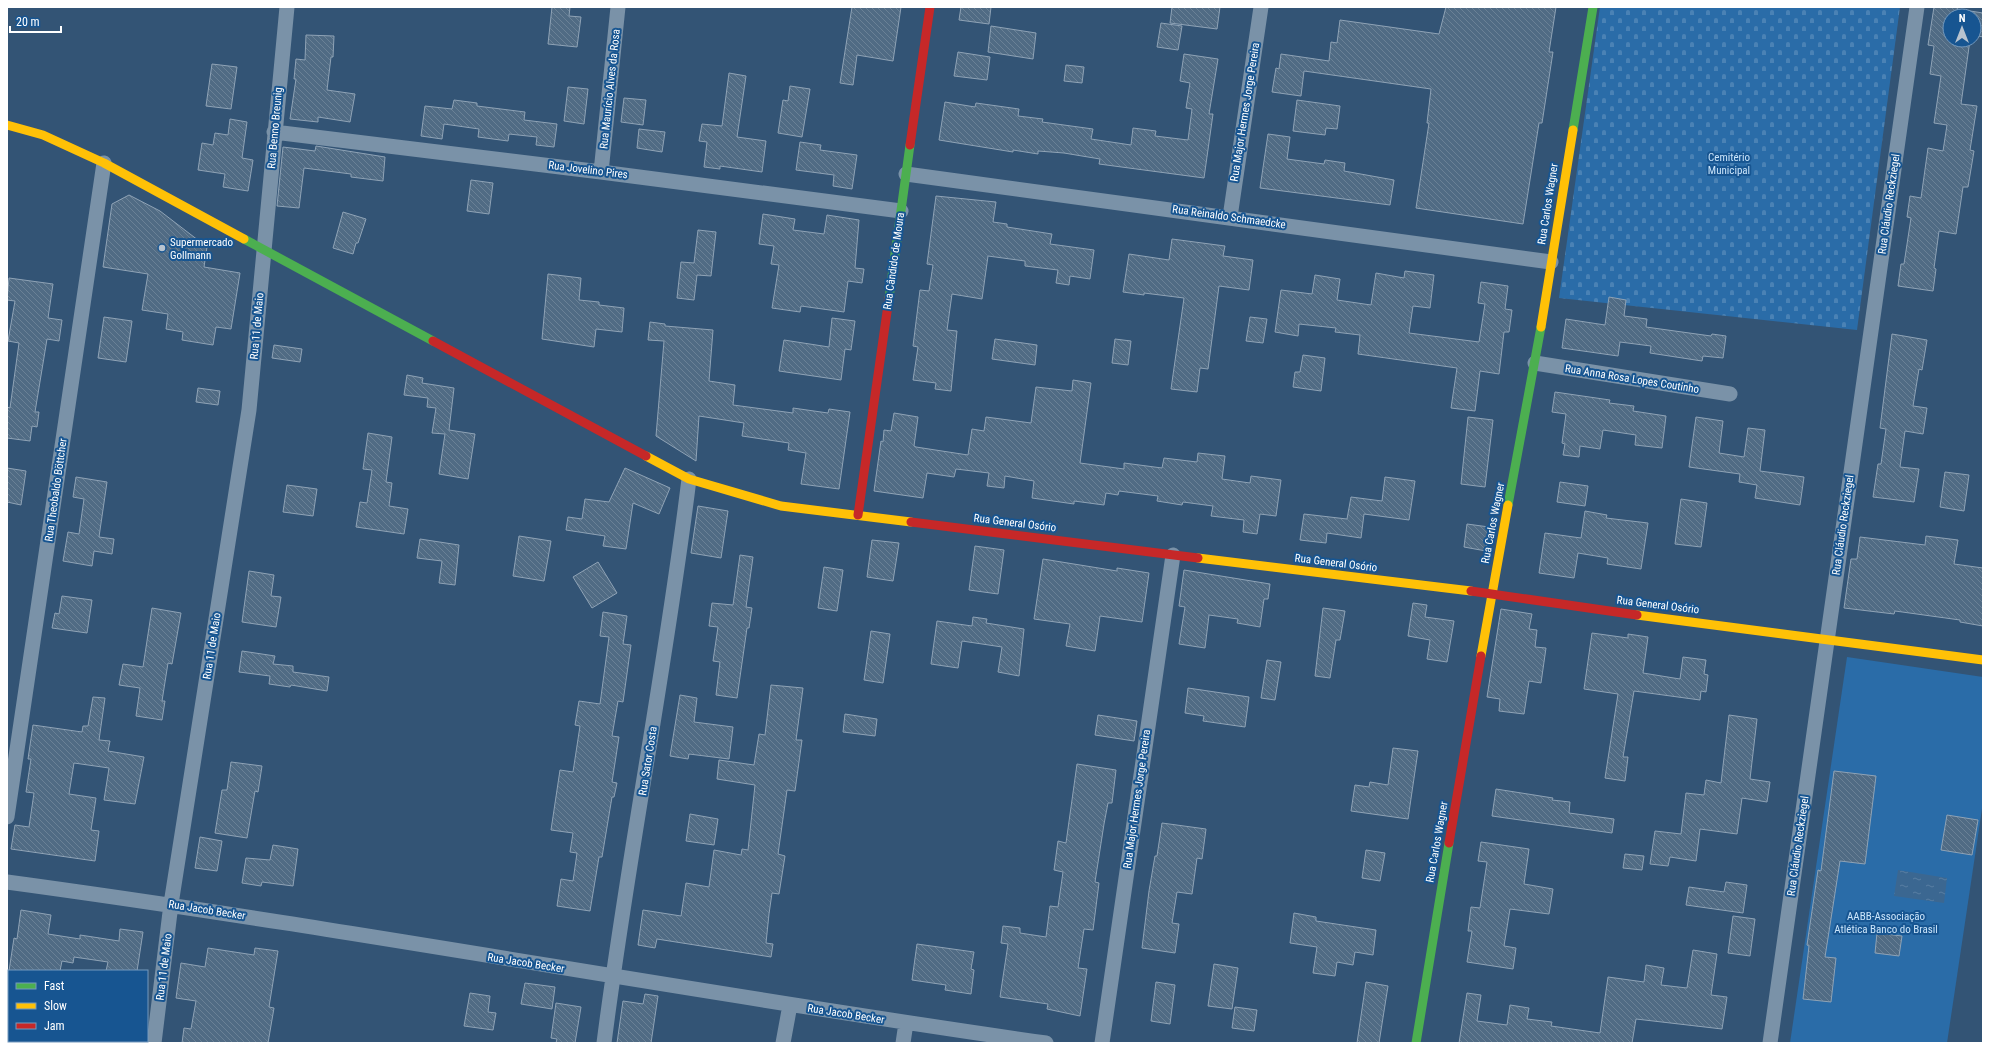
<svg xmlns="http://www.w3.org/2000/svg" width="1990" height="1050" font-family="'Roboto Condensed',sans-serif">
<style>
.cemetery{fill:url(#cemetery-stones)}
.park{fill:#2a6ca8}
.water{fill:url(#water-ripples)}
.building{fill:url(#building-back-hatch);stroke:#8fa3b6}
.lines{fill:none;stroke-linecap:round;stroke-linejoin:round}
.street{stroke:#7a92a8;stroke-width:15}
.fast{stroke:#4caf50;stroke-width:9}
.slow{stroke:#ffc107;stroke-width:9}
.jam{stroke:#c62828;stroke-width:9}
.poi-dot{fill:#b8c3cf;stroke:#175591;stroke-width:1.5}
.labels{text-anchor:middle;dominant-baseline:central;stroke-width:4;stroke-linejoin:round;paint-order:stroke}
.street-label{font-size:11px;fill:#fff;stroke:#175591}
.park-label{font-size:11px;fill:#cbe5fb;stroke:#175591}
.poi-label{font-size:11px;fill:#fff;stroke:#175591;text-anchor:start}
</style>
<defs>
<pattern id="cemetery-stones" width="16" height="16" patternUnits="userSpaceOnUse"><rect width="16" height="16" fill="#2a6ca8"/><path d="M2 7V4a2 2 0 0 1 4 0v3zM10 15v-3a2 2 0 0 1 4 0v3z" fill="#4a82b5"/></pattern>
<pattern id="water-ripples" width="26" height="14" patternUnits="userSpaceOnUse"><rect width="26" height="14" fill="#3b6791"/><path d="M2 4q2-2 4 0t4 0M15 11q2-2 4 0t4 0" fill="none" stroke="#587ea2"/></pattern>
<pattern id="building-back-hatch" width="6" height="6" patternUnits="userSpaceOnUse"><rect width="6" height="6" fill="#506b84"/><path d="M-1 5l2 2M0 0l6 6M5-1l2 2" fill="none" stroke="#6a8196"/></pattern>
</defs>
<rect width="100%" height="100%" fill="#335475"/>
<path class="cemetery" d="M1600 7H1900L1857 330 1559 298Z"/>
<path class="park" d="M1847 657 1983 677V802L1947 1043H1790Z"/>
<path class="water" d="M1898 870 1947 878 1944 903 1894 896Z"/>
<path class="building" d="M552 7H570L569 16 581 17 577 47 548 44Z
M852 7H901L893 61 857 55 853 85 840 83Z
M961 7H991L989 24 959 20Z
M1172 7H1220L1217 29 1170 23Z
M1446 7H1556L1549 52H1553L1542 123H1539L1523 224 1416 208 1429 123H1427L1431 89 1304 71 1301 96 1272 92 1276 68 1279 69 1281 54 1329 61 1331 42 1337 43 1340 20 1439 34Z
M1934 7H1958L1957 9 1983 13V37L1974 35V16H1950V40H1970L1961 104 1977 106 1970 150 1974 151 1968 187H1963L1956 234 1939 231 1934 268 1936 269 1933 291 1898 286 1901 264H1904L1911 218 1907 217 1910 196 1921 198 1928 148 1943 151 1947 125 1934 123 1941 76 1930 74 1934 46 1928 45Z
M1161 23 1182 26 1178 50 1157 47Z
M991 26 1036 33 1033 59 988 52Z
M306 35 334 36 333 57H331L327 90 355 94 350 122 318 117V122L290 119 296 79H294L296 59 305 60Z
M958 52 990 57 987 80 954 76Z
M1184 54 1218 59 1209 114H1213L1204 178 1099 164 1100 159 1064 153 1038 151V154L1013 150V152L939 140 945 102 975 107 976 103 1019 109 1018 116 1043 119 1042 122 1093 129 1091 139 1131 145 1133 128 1156 131 1155 136 1188 140 1192 109 1186 108 1190 83 1180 81Z
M212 64 237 67 231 109 206 106Z
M1066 65 1084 67 1082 83 1064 81Z
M729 73 746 76 737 137 766 141 762 172 720 166V169L704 167 707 142 699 141 702 124 722 126Z
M790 86 810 89 802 137 778 133 783 100 788 101Z
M568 87 588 89 584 124 564 121Z
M624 98 646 100 643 125 621 122Z
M454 100 477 103V106L525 112 524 120 557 124 554 147 536 145 537 137 509 134 508 141 478 137 479 129 444 124 442 139 421 136 425 106 452 109Z
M1297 100 1340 106 1337 129 1326 128 1325 135 1293 131Z
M230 119 247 122 242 158 253 160 248 191 223 187 225 174 198 170 202 143 213 145 215 133 228 135Z
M639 129 665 132 662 152 637 148Z
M1268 134 1290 137 1287 159 1324 164 1325 160 1345 163 1344 171 1394 180 1390 205 1260 188Z
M800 142 821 145 820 150 857 155 852 189 833 186 834 175 796 170Z
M316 146 385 157 383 181 351 177V174L304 168 299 208 277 206 283 147 315 151Z
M471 180 493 183 489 214 467 211Z
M129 195 160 211 207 247 204 267 240 273 231 329 216 327 213 345 182 340 183 332 166 329 168 314 142 310 148 274 103 267 112 204Z
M936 196 996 202 993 222 1007 224V227L1052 234 1050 244 1094 250 1090 279 1070 276 1069 285 1056 283 1058 270 1025 266V261L988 256 982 299 952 294 947 330 957 331 951 391 935 389 936 383 913 380 918 347 913 346 920 290 929 291 933 265 927 264Z
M343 212 366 219 358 243H356L353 254 333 248Z
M763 214 795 219 793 230 824 234 827 215 859 220 855 268 864 269 862 283 848 281 844 312 801 306 800 312 772 308 779 265 771 264 774 246 759 244Z
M698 230 716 232 711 276 697 275 694 300 677 298 681 262 694 263Z
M1172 239 1225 246 1223 256 1253 260 1249 290 1219 286 1208 369 1200 368 1197 392 1171 389 1184 298 1144 293V295L1123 292 1129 254 1169 260Z
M1405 271 1434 275 1430 308 1413 306 1409 333 1479 342 1485 304 1478 303 1481 282 1508 286 1505 309 1512 310 1509 332H1504L1499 374 1480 371 1475 411 1451 408 1457 368 1358 354 1360 335 1335 332 1336 328 1299 324 1298 336 1275 332 1281 290 1312 294 1315 275 1340 279 1337 300 1371 305 1376 273 1404 278Z
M548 274 581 278 579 300 599 302V305L624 308 622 332 596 329 594 347 542 339Z
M9 278 53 284 48 318 62 320 59 341 47 339 35 412H39L37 427 32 426 30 441 7 438V407L10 408 19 343 8 341 15 301 7 300Z
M1609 297 1626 300 1624 316 1647 319 1646 327 1711 336 1712 334 1726 336 1723 358 1703 356 1702 361 1650 353 1651 346 1620 342 1618 356 1562 348 1566 319 1605 325Z
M104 317 132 321 126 362 98 358Z
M1250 317 1267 319 1263 343 1246 341Z
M832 318 855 321 851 350 845 349 841 380 779 371 784 340 829 347Z
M650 322 665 324V326L713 330 709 381 735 385 733 405 793 413V408L828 413 829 409 850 412 839 489 801 484 806 453 788 450 789 443 742 436 744 423 699 416 696 461 656 436 664 341 648 340Z
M1892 334 1927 340 1922 370 1919 369 1913 406 1927 408 1923 434 1905 431 1900 467 1919 469 1914 502 1873 497 1878 464H1881L1886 429 1880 428Z
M995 339 1037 345 1035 365 992 359Z
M1115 339 1131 341 1128 365 1112 363Z
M274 345 302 349 300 362 272 358Z
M1303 355 1325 358 1321 391 1293 387 1295 372H1300Z
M407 375 423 378 422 383 454 388 449 430 475 434 468 479 439 474 445 434 432 433 436 408 427 407 428 398 404 395Z
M1073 380 1091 383 1080 463 1124 469V463L1162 468 1164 458 1197 462 1198 453 1225 456 1222 479 1250 483 1251 476 1281 480 1276 516 1260 514 1257 534 1243 532 1244 520 1211 516 1213 506 1183 502 1182 505 1157 501 1158 496 1119 491 1118 495 1106 493 1104 505 1074 501V504L1032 498 1034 481 1005 476 1004 488 987 486 989 473 956 469 954 477 927 473 923 498 874 491 881 441 883 442 884 430 891 431 894 413 918 417 914 446 916 447 968 455 972 429 984 431 986 417 1031 423 1036 387 1072 391Z
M198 388 220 391 218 405 196 402Z
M1555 392 1610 400 1609 403 1634 406 1633 411 1666 416 1662 448 1635 445 1636 435 1603 430 1600 449 1580 446 1579 457 1563 455 1565 444 1562 443 1566 414 1552 412Z
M1468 417 1493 420 1485 487 1461 484Z
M1696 417 1723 421 1719 453 1744 457 1748 428 1765 430 1760 471 1804 477 1800 505 1755 498 1757 485 1739 482 1740 474 1689 467Z
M368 433 392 437 386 482 392 483 389 506 408 509 404 534 356 527 360 502 367 503 372 470 363 469Z
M7 468 26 471 21 505 7 502Z
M625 468 670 488 659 514 633 503 626 549 603 546 605 536 566 530 568 517 582 519 585 499 609 502Z
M1945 472 1969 475 1964 511 1940 507Z
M76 477 107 482 99 537 114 539 112 554 94 551 92 566 63 561 68 532 79 534 84 499 73 497Z
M1385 477 1415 481 1409 520 1364 514 1361 538 1327 533 1326 543 1300 540 1304 514 1347 519 1351 497 1382 501Z
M1560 482 1588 486 1585 506 1557 502Z
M287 485 317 489 313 516 283 512Z
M1681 499 1707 503 1701 547 1675 544Z
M698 506 728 511 721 558 691 553Z
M1585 511 1607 515 1606 518 1648 523 1641 569 1607 564 1608 558 1578 553 1574 578 1539 573 1545 533 1581 538Z
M1467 524 1489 527 1486 551 1464 547Z
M519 536 551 541 544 581 513 576Z
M1926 536 1958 540 1954 564 1983 568V626L1960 622V620L1895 611 1894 614 1844 608 1851 559H1857L1860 537 1925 545Z
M420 539 459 545 455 585 439 583 442 561 417 558Z
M872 540 899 543 893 581 867 577Z
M975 546 1004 550 998 594 969 590Z
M740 555 753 557 746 607 752 608 749 628H747L737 698 716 695 720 662 713 661 718 627 709 626 712 603 733 605Z
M1043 559 1117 571V568L1149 573 1142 622 1100 616 1095 651 1066 646 1070 624 1034 619Z
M598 562 617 593 592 608 573 577Z
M824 567 843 570 837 611 818 608Z
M1184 570 1270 584 1268 599H1264L1260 627 1237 623 1238 619 1209 615 1205 648 1179 644 1185 607 1179 606Z
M249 571 274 575 271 596 281 597 276 627 242 622Z
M62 596 92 600 87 633 52 628 55 613 59 614Z
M1413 603 1427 605 1425 617 1454 621 1447 662 1427 659 1430 640 1408 636Z
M152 608 181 613 172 664 168 663 162 701H165L162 720 136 716 140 688 119 685 123 664 143 667Z
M1323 608 1345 611 1340 640H1336L1330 678 1315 676Z
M1501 609 1532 614 1529 629 1537 630 1535 647 1546 648 1541 683 1529 681 1524 714 1499 711 1500 699 1487 697Z
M603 612 627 616 623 644 631 645 623 702 618 701 612 736 619 737 612 782 617 783 614 797H612L602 857H599L590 911 557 906 561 879 573 881 577 853 570 852 573 833 551 830 560 770 573 772 580 726 575 725 579 701 600 704 609 637 600 636Z
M973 617 987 619 986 623 1024 629 1019 676 998 672 1002 647 962 641 958 668 931 664 937 621 972 626Z
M871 631 890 634 883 683 864 680Z
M1592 633 1628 638V634L1648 637 1643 673 1680 679 1683 657 1706 660 1704 674 1708 675 1706 692 1701 691 1700 700 1634 691 1623 757H1628L1625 781 1605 778 1618 694 1584 689Z
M242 651 275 656 273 664 293 666V672L329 677 327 691 291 685 290 687 269 684 270 676 239 672Z
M1267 660 1281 662 1275 700 1261 698Z
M771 685 803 688 796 740H802L795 791 787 790 778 854 785 856 779 894 772 893 769 914 766 943 773 944 771 957 657 939 655 948 638 945 643 910 681 916 686 883 709 887 714 850 741 855 742 849 748 850 755 785 717 779 719 760 754 765 759 734 765 735Z
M1188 688 1249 697 1245 727 1203 721 1204 716 1185 713Z
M680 695 697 698 694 722 733 727 729 759 689 754 688 759 670 756Z
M93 697 105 698 99 740 110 741 108 751 144 757 135 804 104 800 109 768 74 763 69 794 96 798 91 830 99 831 95 861 11 849 15 825 29 827 34 793 26 792 31 759H28L33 725 82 732 83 726H88Z
M845 714 877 719 875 736 843 732Z
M1098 715 1137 721 1134 741 1095 735Z
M1729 715 1757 719 1750 779 1770 782 1767 802 1742 798 1737 834 1700 829 1696 861 1670 857 1668 866 1650 864 1655 831 1681 834 1686 793 1704 795 1706 780 1721 783Z
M1393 748 1418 751 1408 819 1351 811 1355 785 1369 787 1370 782 1388 785Z
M231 762 262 766 258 792 255 791 247 838 215 833 222 790H227Z
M1077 764 1116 770 1112 803H1108L1104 824 1095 882 1099 883 1093 930 1084 929 1078 968 1087 969 1080 1016 1047 1009 1048 1004 1000 997 1008 944 1001 943 1003 926 1020 928V933L1046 937 1050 906 1058 907 1063 872 1054 870 1058 841 1066 843Z
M1834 771 1876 776 1865 864 1840 861 1825 957 1836 958 1831 1002 1803 999 1809 946 1807 945 1818 870 1821 871Z
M1496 789 1553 798 1552 800 1570 802 1569 813 1614 819 1612 833 1492 816Z
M690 814 718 819 714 845 686 841Z
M1947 815 1978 820 1972 855 1941 850Z
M1162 823 1206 829 1202 859 1197 858 1192 894 1177 892 1172 923 1179 924 1175 953 1142 948 1149 891 1155 856H1157Z
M200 837 222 841 217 871 195 868Z
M1481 842 1529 849 1524 884 1553 889 1549 914 1510 909 1504 946 1516 948 1513 969 1467 962 1472 931H1468L1471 907 1480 908 1487 862 1478 861Z
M273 845 298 849 293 886 262 882 261 886 242 883 246 858 270 860Z
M1366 850 1385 853 1380 881 1362 878Z
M1625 854 1644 856 1642 870 1623 868Z
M1726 882 1747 885 1743 913 1686 905 1689 887 1724 892Z
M21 910 51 915 48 934 80 939V935L119 941 120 929 143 932 137 971H106L108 962 74 957 73 963 62 961 60 971H9L14 938 17 939Z
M1294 913 1316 917V921L1376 930 1373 955 1355 952 1353 965 1337 962 1335 976 1313 973 1317 947 1290 943Z
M1733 916 1755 919 1750 956 1728 953Z
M1877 933 1902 936 1899 956 1875 953Z
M917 944 974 952 971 969 974 970 971 994 945 990 946 985 912 980Z
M208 948 254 955 255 948 278 951 269 1007 274 1008 268 1043H182L184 1028 191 1029 196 1001 176 998 181 963 205 967Z
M1693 950 1717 954 1711 995 1727 997 1722 1029 1636 1019 1632 1043H1459L1467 993 1481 995 1477 1021 1507 1025 1510 1005 1529 1008 1527 1019 1552 1022 1551 1026 1600 1033 1608 977 1644 982 1646 965 1664 968 1661 985 1687 988Z
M1214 964 1238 968 1232 1009 1208 1006Z
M1156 982 1175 985 1170 1024 1151 1021Z
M1366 982 1388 986 1379 1043H1357Z
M525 983 555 987 552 1009 521 1004Z
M470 993 490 996 488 1012 496 1013 493 1030 464 1026Z
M645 994 658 996 651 1043H617L623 1001 643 1004Z
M556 1003 581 1007 575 1043H556L557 1039 551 1038Z
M1235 1007 1257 1010 1254 1031 1232 1028Z"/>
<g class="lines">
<path class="street" d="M274 132 601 172 901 211
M601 172 618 7
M906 174 1551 262
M1230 217 1261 7
M1535 363 1730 394
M7 817 104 163
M7 882C354 929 699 994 1046 1043
M154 1043 171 904 249 410 287 7
M604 1043C628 854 666 668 689 479
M783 1043 790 1005
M903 1043 906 1023
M1102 1043 1173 555
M1770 1043 1917 7"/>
<path class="fast" d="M1573 130 1593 7
M244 239 433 341
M889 298 910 145
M1508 505 1541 327
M1416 1043 1449 843"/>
<path class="slow" d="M7 125 43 135 104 163 244 239
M1541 327 1573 130
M646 456 689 479 781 506 911 522
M1198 558 1471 591
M1637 615 1983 660
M1481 656 1508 505"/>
<path class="jam" d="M910 145 930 7
M433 341 646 456
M858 515 889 298
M911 522 1198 558
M1471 591 1637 615
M1449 843 1481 656"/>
</g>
<circle class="poi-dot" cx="162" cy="248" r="4"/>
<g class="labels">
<g class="street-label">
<text transform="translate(610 89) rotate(-84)">Rua Maurício Alves da Rosa</text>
<text transform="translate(1245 112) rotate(-81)">Rua Major Hermes Jorge Pereira</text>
<text transform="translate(275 128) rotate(-85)">Rua Benno Breunig</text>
<text transform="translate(588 170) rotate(7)">Rua Jovelino Pires</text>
<text transform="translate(1548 204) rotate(-81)">Rua Carlos Wagner</text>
<text transform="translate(1889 204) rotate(-82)">Rua Cláudio Reckziegel</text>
<text transform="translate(1229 217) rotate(8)">Rua Reinaldo Schmaedcke</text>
<text transform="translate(894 261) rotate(-82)">Rua Cândido de Moura</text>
<text transform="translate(257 326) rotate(-85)">Rua 11 de Maio</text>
<text transform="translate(1632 379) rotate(9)">Rua Anna Rosa Lopes Coutinho</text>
<text transform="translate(56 490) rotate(-82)">Rua Theobaldo Böttcher</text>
<text transform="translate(1015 523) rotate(7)">Rua General Osório</text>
<text transform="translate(1493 523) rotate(-79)">Rua Carlos Wagner</text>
<text transform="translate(1843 525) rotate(-82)">Rua Cláudio Reckziegel</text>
<text transform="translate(1336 563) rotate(7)">Rua General Osório</text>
<text transform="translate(1658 605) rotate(7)">Rua General Osório</text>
<text transform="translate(212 646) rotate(-81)">Rua 11 de Maio</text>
<text transform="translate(648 761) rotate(-81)">Rua Sator Costa</text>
<text transform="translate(1137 799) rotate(-82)">Rua Major Hermes Jorge Pereira</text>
<text transform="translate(1437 842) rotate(-80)">Rua Carlos Wagner</text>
<text transform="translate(1798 846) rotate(-82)">Rua Cláudio Reckziegel</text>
<text transform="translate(207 910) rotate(9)">Rua Jacob Becker</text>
<text transform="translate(526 963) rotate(9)">Rua Jacob Becker</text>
<text transform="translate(164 967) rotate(-83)">Rua 11 de Maio</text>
<text transform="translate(846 1014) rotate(9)">Rua Jacob Becker</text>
</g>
<g class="park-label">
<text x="1729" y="157">Cemitério<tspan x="1729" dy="13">Municipal</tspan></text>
<text x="1886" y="916">AABB-Associação<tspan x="1886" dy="13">Atlética Banco do Brasil</tspan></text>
</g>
<g class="poi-label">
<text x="170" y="242">Supermercado<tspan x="170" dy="13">Gollmann</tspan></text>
</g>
</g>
<rect width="1990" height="1050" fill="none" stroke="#ffffff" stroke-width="16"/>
<rect x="8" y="970" width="140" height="72" fill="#175591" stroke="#7499bd"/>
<rect x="16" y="983" width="20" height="6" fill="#4caf50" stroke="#7499bd"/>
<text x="44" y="990" font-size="12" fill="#ffffff">Fast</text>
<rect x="16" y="1003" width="20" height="6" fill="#ffc107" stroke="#7499bd"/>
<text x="44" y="1010" font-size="12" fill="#ffffff">Slow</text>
<rect x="16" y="1023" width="20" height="6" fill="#c62828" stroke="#7499bd"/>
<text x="44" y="1030" font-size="12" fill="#ffffff">Jam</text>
<g transform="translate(1962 28)"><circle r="19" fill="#175591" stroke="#7499bd"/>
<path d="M0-3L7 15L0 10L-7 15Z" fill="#b8c3cf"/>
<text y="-6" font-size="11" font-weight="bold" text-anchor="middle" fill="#ffffff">N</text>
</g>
<path d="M10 26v6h51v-6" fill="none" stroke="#ffffff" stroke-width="2"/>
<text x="16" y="26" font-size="12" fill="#ffffff" stroke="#175591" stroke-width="3" paint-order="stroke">20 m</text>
</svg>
